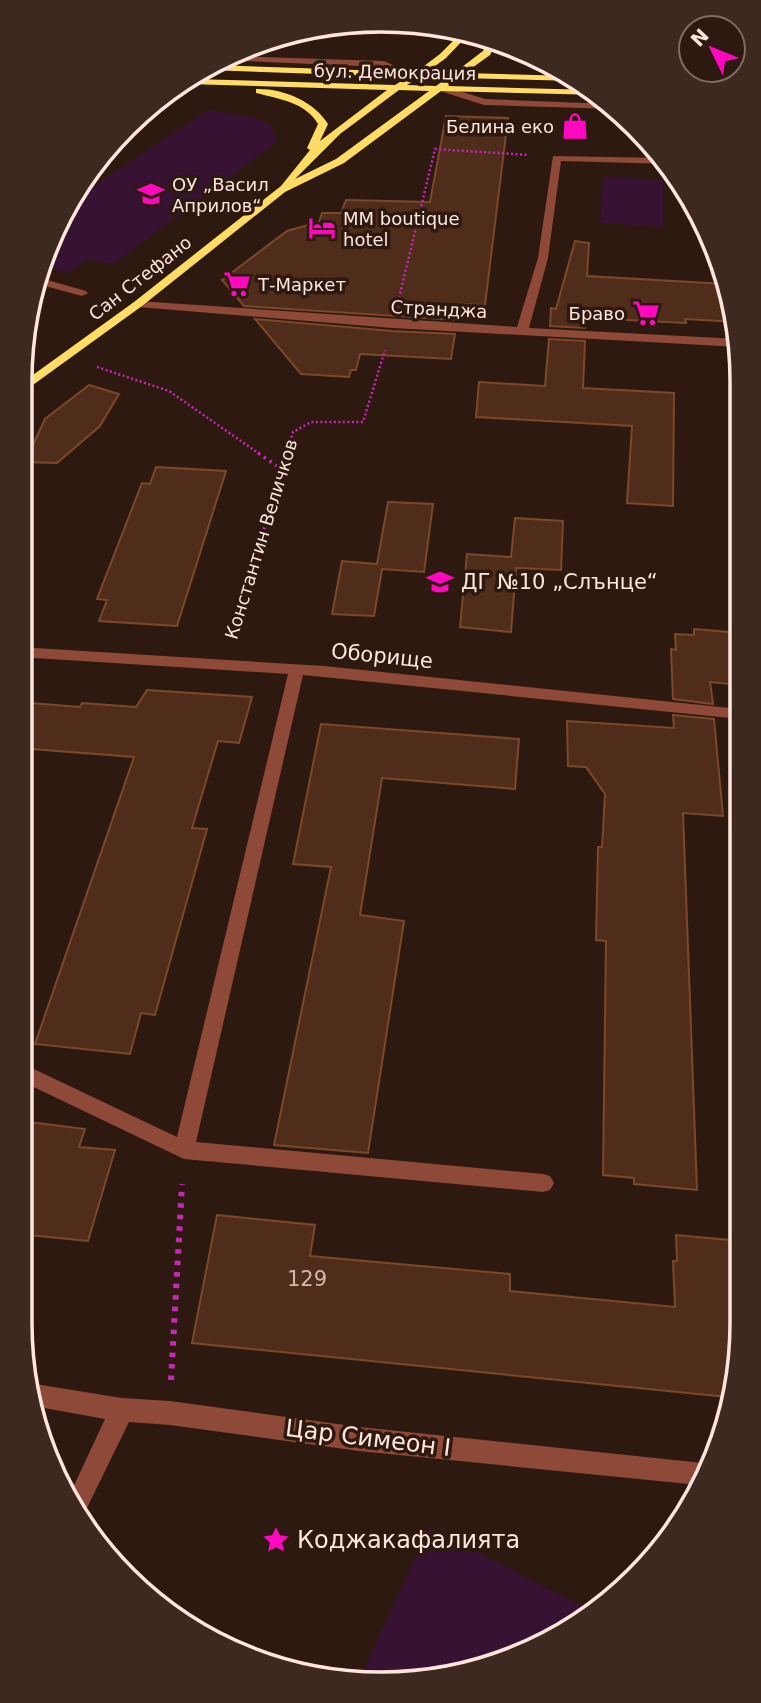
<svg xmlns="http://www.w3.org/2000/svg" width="761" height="1703" font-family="'DejaVu Sans',sans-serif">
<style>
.green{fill:#371233}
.building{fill:#4f2d1a;stroke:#7c482b;stroke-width:2}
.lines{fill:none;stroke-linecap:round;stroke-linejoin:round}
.path-far2{stroke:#c629b7;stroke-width:2.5;stroke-dasharray:2 2.5;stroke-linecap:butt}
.path-far1{stroke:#c629b7;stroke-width:3.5;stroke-dasharray:2.5 4.5;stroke-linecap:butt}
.path{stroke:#c629b7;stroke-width:6;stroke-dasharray:4.5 7;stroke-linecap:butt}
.minor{fill:#8f4938;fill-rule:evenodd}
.major{fill:#ffdc63;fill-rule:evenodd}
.labels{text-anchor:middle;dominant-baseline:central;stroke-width:7;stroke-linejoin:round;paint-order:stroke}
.far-street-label{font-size:18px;fill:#ffe5dc;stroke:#2d1910}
.far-poi-label{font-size:18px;fill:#ffe5dc;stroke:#2d1910;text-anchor:start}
.poi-label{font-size:21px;fill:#ffe5dc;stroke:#2d1910;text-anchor:start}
.street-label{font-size:21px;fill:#ffe5dc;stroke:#2d1910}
.near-number-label{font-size:21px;fill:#d3b7ac}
.near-street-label{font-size:24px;fill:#ffe5dc;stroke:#2d1910}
.near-poi-label{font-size:24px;fill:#ffe5dc;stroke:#2d1910;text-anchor:start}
.rim{fill:none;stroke:#ffe5dc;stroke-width:3.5}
</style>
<rect width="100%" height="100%" fill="#2d1910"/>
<path class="green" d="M208 110 255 118 271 125 277 142 113 264 88 259 68 273 42 266C47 243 53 229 72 215L66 213 77 197Z
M603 177 663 180V227L600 223Z
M429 1527 591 1611 561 1636 428 1681 365 1679 361 1676Z"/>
<path class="building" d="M446 116 508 118 485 305 460 304 457 320 244 306 222 280 287 231 319 222 322 213H341L346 200 430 202Z
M575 241 589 243 587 276 725 284 736 322 685 319 686 323 586 318 585 328 550 326 551 308 556 309Z
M255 319 392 331 455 334 451 359 360 354 356 370H351L349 377 301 374Z
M549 339 585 341 583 388 674 393 673 506 627 503 632 426 476 417 479 382 545 386Z
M89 385 119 394 100 426 57 463 25 462 45 419Z
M156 467 226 471 177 626 99 621 107 600 97 599 142 483 150 484Z
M388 502 433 504 424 572 382 569 374 616 332 614 342 561 377 564Z
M515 518 563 521 561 570 516 568 511 632 460 627 467 554 511 557Z
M694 629 740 633V685L710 682 713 704 673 699 671 649 676 650 675 634 694 635Z
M147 690 252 697 239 743 218 741 192 828 207 829 155 1015 141 1013 130 1054 35 1044 134 757 19 748V702L80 707 82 703 136 707Z
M673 715 714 719 723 816 683 813 697 1190 634 1184V1178L603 1175 606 941 596 940 598 847H602L605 794 586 767 568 766 567 721 674 728Z
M321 724 519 739 515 789 382 778 360 915 404 921 368 1153 274 1145 331 867 293 864Z
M29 1122 85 1129 79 1147 115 1150 88 1241 19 1234V1145Z
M217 1215 315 1225 310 1256 510 1274V1291L675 1307 673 1261H677L676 1235 741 1241 742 1323 727 1397 192 1343Z"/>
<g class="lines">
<path class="path-far2" d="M399 298 435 149 529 155
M97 367 169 391 261 455
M286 455 293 432 311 422H363L385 350"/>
<path class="path-far1" d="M258 453 280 468
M231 637 287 453"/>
<path class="path" d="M171 1380 182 1184"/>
<path class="minor" d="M229 56 384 61 418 76 411 78 383 67 222 60Z
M440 85 485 99 611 104 616 109 484 105 437 90 435 88Z
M553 156 665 158 669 164 561 161 548 258 529 328 739 339V347L392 328 138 307 132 304 138 301 517 327 538 258Z
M40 278 86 291 88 293 82 296 38 284Z
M19 647 324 666 740 709V719L303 675 196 1142 543 1174 550 1176 554 1183 550 1190 543 1192 184 1159 19 1080V1062L177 1137 288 674 19 657Z
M29 1383 122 1398 170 1401 359 1427 712 1464 699 1485 359 1451 170 1425 129 1422 83 1516 70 1494 105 1419 33 1406Z"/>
<path class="major" d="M459 35 467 36 446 58 427 72 454 73 483 51 489 41 563 73 520 62 494 47 490 55 465 73 570 76 577 81 458 78 448 86 594 90 602 95 441 91 344 163 285 192 142 306 19 395V385L134 302 281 186 310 150 307 148 318 124C305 102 279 99 256 93V89C282 88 314 101 328 124L320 141 387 90 187 84 193 79 395 85 408 77 207 70 214 65 416 72 440 54ZM419 77 447 78 436 86 407 85ZM399 90 429 91 336 159 295 179 340 134Z"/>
</g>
<defs>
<symbol id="shop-bare" viewBox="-9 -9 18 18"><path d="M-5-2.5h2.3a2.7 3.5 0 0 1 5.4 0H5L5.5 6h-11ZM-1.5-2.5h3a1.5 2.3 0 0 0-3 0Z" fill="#ff08c0" stroke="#2d1910" stroke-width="2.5" paint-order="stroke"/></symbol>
<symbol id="school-bare" viewBox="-9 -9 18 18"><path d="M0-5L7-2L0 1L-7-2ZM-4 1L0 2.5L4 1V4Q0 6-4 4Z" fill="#ff08c0" stroke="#2d1910" stroke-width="2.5" paint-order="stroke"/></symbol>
<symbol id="hotel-bare" viewBox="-9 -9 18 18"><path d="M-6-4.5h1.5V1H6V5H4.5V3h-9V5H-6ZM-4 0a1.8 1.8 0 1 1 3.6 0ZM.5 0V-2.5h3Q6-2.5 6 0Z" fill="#ff08c0" stroke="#2d1910" stroke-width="2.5" paint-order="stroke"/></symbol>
<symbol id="supermarket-bare" viewBox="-9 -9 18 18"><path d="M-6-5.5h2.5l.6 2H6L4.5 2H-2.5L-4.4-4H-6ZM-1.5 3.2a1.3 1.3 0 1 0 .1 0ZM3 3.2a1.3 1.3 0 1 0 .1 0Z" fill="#ff08c0" stroke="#2d1910" stroke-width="2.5" paint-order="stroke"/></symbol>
<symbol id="sight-bare" viewBox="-9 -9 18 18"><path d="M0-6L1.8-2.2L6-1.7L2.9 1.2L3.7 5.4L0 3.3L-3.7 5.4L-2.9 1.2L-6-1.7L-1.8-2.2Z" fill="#ff08c0" stroke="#2d1910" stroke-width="2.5" paint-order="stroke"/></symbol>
</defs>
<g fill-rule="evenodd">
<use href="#shop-bare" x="556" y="107" width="38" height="38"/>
<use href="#school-bare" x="132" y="175" width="38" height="38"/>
<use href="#hotel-bare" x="303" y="209" width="38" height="38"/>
<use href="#supermarket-bare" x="218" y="265" width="38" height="38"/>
<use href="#supermarket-bare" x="627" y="294" width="38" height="38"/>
<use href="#school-bare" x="421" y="563" width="38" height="38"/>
<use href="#sight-bare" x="257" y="1521" width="38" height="38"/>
</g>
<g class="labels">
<g class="far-street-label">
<text transform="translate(395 72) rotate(1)">бул. Демокрация</text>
<text transform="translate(140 278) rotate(-38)">Сан Стефано</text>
<text transform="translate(439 309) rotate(3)">Странджа</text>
<text transform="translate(261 539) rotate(-73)">Константин Величков</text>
</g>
<g class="far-poi-label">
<text x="554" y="126" text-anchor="end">Белина еко</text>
<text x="172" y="184">ОУ „Васил<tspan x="172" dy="21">Априлов“</tspan></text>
<text x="343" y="218">MM boutique<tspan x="343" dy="21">hotel</tspan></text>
<text x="258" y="284">Т-Маркет</text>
<text x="625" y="313" text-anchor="end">Браво</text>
</g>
<g class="poi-label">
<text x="461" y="582">ДГ №10 „Слънце“</text>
</g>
<g class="street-label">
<text transform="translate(382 656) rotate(6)">Оборище</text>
</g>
<g class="near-number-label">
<text x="307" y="1279">129</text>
</g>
<g class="near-street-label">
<text transform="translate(368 1438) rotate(7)">Цар Симеон I</text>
</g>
<g class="near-poi-label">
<text x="297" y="1540">Коджакафалията</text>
</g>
</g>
<path d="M0 0H761V1703H0ZM381 32H381A349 349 0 0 1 730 381V1323A349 349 0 0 1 381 1672H381A349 349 0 0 1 32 1323V381A349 349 0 0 1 381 32Z" fill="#3e2920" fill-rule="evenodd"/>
<path class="rim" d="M381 32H381A349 349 0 0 1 730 381V1323A349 349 0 0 1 381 1672H381A349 349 0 0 1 32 1323V381A349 349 0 0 1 381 32Z"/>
<g transform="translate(712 49) rotate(313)"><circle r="33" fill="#2d1910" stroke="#816b62" stroke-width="2"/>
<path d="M0-5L12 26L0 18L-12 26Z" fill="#ff08c0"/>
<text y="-10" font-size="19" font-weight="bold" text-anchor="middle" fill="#ffe5dc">N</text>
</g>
</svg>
